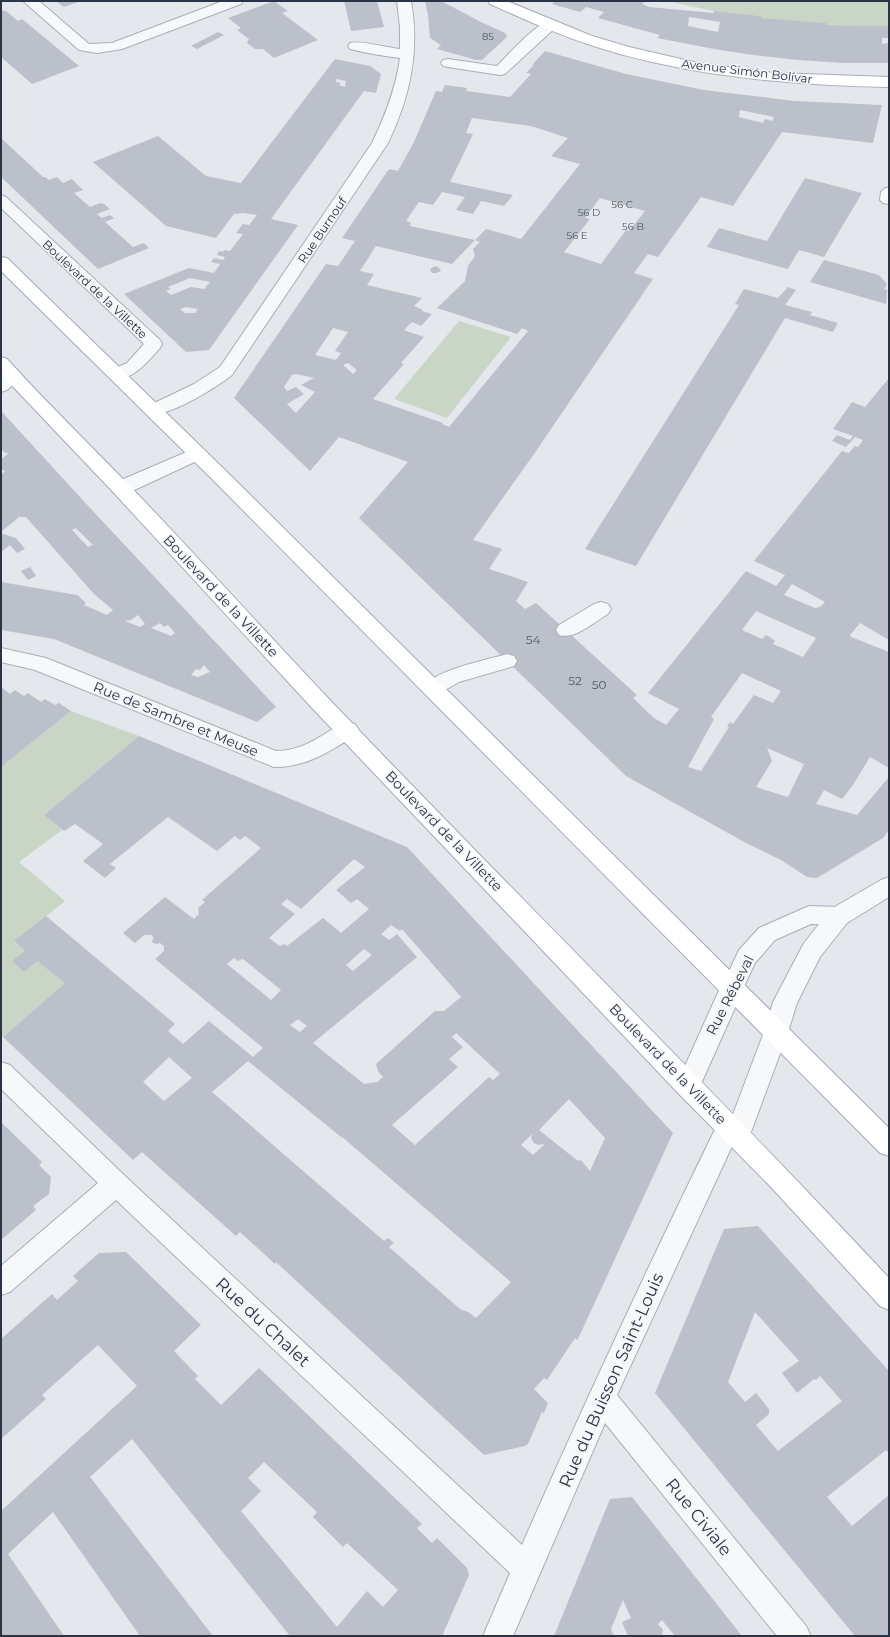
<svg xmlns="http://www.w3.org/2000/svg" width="890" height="1637" font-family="Montserrat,sans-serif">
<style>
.green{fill:#c9d6c5}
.building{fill:#bbc0ca;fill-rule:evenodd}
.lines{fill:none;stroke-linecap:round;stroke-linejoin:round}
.service-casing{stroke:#a9aeb7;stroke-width:2}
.pedestrian-casing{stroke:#a9aeb7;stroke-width:2}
.minor-casing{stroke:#a9aeb7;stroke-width:2}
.secondary-casing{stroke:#a9aeb7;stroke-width:2}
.primary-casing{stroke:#a3abb8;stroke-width:2}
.service{fill:#f7f8fa;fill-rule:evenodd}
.pedestrian{fill:#f7f8fa;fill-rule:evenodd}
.minor{fill:#f7f8fa;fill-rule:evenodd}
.secondary{fill:#fff;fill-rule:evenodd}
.primary{fill:#fff;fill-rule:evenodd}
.labels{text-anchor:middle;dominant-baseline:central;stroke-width:3;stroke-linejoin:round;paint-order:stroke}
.far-number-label{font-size:10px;fill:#4f5766}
.far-street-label{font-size:12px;fill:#2b3445;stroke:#f4f6f9}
.number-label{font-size:12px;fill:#4f5766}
.street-label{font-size:14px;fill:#2b3445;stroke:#f4f6f9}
.near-street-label{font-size:17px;fill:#2b3445;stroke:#f4f6f9}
</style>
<rect width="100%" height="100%" fill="#e4e7ec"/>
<path class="green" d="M667 1H889V26L826 25 825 23 761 18V16L714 11Z
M459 321 511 337 447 418 394 399Z
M71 711 139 736 44 815 62 830 19 862 65 901 14 942 65 983 3 1037 1 1036V767Z"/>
<path class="building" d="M56 1H81L64 7Z
M274 1 288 11 282 13 318 40 274 58 263 49H255L247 43 249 39 237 30 241 28 228 18Z
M344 1H377L384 27 351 31Z
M425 1H441L481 22 505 33 507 37 482 60H476L437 49 441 45 430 38 428 15Z
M555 1H646L642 4 649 7 714 13V11L761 16V18L826 23V25L889 26V38H882V44L889 43V63H843L798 60 753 55 714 49 657 38 660 35 598 18 604 12 586 7 580 12 552 4ZM689 17 720 22 718 32 688 26Z
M1 10 6 11 18 21 22 19 79 66 32 84 1 57Z
M218 32 224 35 197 49 191 46Z
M545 51 626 74 704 90 794 101 882 105 873 143 782 132 733 206 701 197 658 257 648 254 634 273 653 279 534 454 473 540 502 549 489 569 528 582 516 601 525 609 536 603 637 695 633 698 654 718 666 725 679 709 648 693 746 571 776 586 785 575 754 561 842 451 849 453 855 446 858 447 863 440 855 437 846 447 832 441 837 435 850 440 853 436 833 429 852 402 865 407 889 378V640L860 623 850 635 851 637 889 652V768L870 757 853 785 842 799 824 790 816 804 857 815 889 777V830L883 838 817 878 807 877 781 860 746 843 626 776 359 518 408 462 339 437 310 471 234 398 326 264 338 266 355 241 342 238 389 169 398 171 414 142 436 91 442 92 445 85 467 88 466 91 510 97 531 74 526 73 534 65H532ZM740 110 774 117 772 121 765 119 763 123 739 117ZM472 118 531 126 568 138 551 156 580 164 521 239 486 229 475 240 480 242 473 249 475 256 468 266 465 281 437 308 517 334 522 328 528 331 449 427 442 424 443 423 373 399 404 364 401 363 424 337 404 330 412 322 421 326 432 314 422 311 423 310 414 306 422 298 367 285 374 274 360 271 376 246 452 264 475 240 410 226 411 223 406 221 419 202 433 205 442 192 465 197 456 210 473 214 481 201 504 206 513 195 450 182 473 134 466 133ZM600 198 645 211 629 231 626 230 601 264 564 252 590 219 585 218ZM333 328 348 332 335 351 341 353 336 360 315 355ZM348 363 357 370 353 374 343 365ZM296 374 314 378 301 385 315 392 296 413 287 404 304 394 296 387 287 391 284 387 292 375ZM792 584 825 602 820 607 815 608 784 595ZM756 611 816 638 803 657 773 644 775 641 770 637 766 635 762 639 742 630ZM742 673 781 691 773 703 754 695 733 724 730 722 727 726 729 727 701 771 688 767 714 719 711 717ZM767 748 804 764 788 797 756 787 772 761Z
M335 59 370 66 381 74 376 93 364 91 271 219 298 225 209 350 186 352 124 294 189 268 214 273 220 264 211 262 214 258 223 260 225 257 217 255 219 251 223 252 224 250 230 251 243 234 236 233 243 224 249 225 257 215 243 213 234 214 216 238 166 226 93 162 158 136 206 176 241 183ZM336 79 346 81 345 87 339 85 341 83 336 82ZM190 278 210 282 204 289 191 287 171 295 166 291 171 289 168 287ZM186 307 198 309 195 313H185L180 309Z
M1 138 43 177H45L49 180 57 177 63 183 72 179 83 190 74 193 90 207 100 203 104 204 110 209 97 214 102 218 110 215 114 218 105 222 133 247 144 243 149 248 98 269 1 177Z
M805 178 862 193 824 257 799 250 788 269 707 247 719 228 767 241Z
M824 260 879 275 887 284 884 289 887 290 886 304 810 282Z
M435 266 438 267 441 271 436 273H432L430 269Z
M788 287 796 290 785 305 812 312 810 315 838 323 833 332 785 318 636 566 585 549 739 305 735 304 744 289 778 298Z
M1 411 92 510 276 707 257 722 54 639 1 630V582L77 595 86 603 84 605 107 615 113 610 94 594 26 517H19L1 532V475L5 471 1 469V459L8 454 1 450ZM76 528 93 545 88 547 72 530ZM138 615 145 624 140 627 125 621 131 620ZM160 623 164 627 168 625 175 633 171 636 151 628ZM204 665 210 672 198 677 191 675 196 669 200 670Z
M1 533 16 538 25 549 17 553 10 545 1 552Z
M30 567 36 576 28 580 21 571Z
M1 687 10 694 15 690 24 696 28 693 41 702 45 699 55 705 59 703 71 711 1 767Z
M139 736 407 847 673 1133 578 1339 577 1340 575 1338 547 1380 544 1378 534 1389 548 1403 544 1413 542 1412 528 1444 525 1446 484 1455 276 1262 275 1264 240 1232 236 1236 142 1152 133 1160 3 1037 65 983 37 961 24 972 12 961 25 951 14 941 46 916 175 1024 168 1031 183 1044 209 1021 253 1057 263 1048 155 959 164 951V946L160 943 157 944 153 943 152 941 154 938 151 935H144L135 943 123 933 165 897 194 919 199 914 198 908 205 902 202 900 261 848 245 836 240 840 235 836 217 851 168 817 110 864 116 868 105 878 83 861 103 844 75 824 64 831 44 815ZM354 859 365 867 336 890 351 903 357 899 369 909 341 933 323 918 287 946 284 944 280 946 269 938 295 914 281 904 287 899 301 909ZM391 925 400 931 402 929 461 997 444 1011H435L376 1064 378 1071 383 1077 377 1082 364 1084 313 1043 417 957 397 934 389 940 381 934ZM364 949 372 955 353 971 346 965ZM234 958 237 961 243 959 281 990 271 1000 227 964ZM298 1019 307 1026 300 1032 290 1025ZM456 1033 500 1074 493 1080 489 1077 415 1145 392 1125 458 1067 449 1059 463 1047 452 1037ZM169 1057 192 1078 164 1101 143 1082ZM248 1061 341 1137V1136L511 1282 476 1318 468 1312 460 1309 389 1247 394 1243 388 1238 384 1241 212 1092ZM569 1099 605 1138 590 1171 581 1160 578 1161 539 1130ZM532 1134 531 1138 534 1143 538 1145 545 1144 533 1155 521 1145Z
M1 1122 42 1162 39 1165 51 1177 49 1194 33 1206 36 1210 1 1240Z
M758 1226 889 1371V1453L886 1450 827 1497 852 1526 889 1495V1636H855L655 1393 724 1229ZM755 1312 799 1361 782 1373 797 1393 814 1379 816 1380 820 1376 842 1401 778 1451 756 1425 769 1414V1409L756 1393 745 1402 728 1382Z
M126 1252 201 1325 174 1351 198 1376 195 1379 221 1405 259 1368 422 1524 417 1528 432 1543 437 1538 467 1568 469 1575 442 1636H290L132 1439 90 1477 213 1636H140L53 1512 8 1554 64 1636H1V1511L137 1386 98 1345 42 1395 46 1399 1 1439V1339L52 1294 57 1300 78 1281 73 1276 99 1253ZM264 1462 317 1512 313 1517 343 1547 347 1543 398 1590 383 1607 367 1591 337 1627 241 1511 261 1491 248 1478Z
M632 1497 678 1555 742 1636H675L662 1620 658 1624 663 1630 662 1636H628L622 1622 631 1618 623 1600 611 1629 614 1636H554L610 1499Z"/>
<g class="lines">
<defs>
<path id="service" d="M889 187V204L883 203 880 200 881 192 884 189Z
M1 195 6 197 160 340 162 344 160 348C148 361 132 383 111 378L108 374 111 370 127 363 144 344 1 208Z
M601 602 608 604 611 609 608 614C594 622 575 640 559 635L556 630 559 625 594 604Z
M507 654 514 656 517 661 514 666 459 682 440 693 433 695 426 693 423 688C433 670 487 660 507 654Z
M809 906 839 907 847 910 850 916 847 922 839 925 811 924 775 940 755 963 740 995 732 998 724 995 721 988 739 950 759 928Z"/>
<path id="pedestrian" d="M550 21 555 22 557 25 555 28 505 74 500 75 448 67 443 66 441 63 443 60 448 59 497 66C509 54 535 24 550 21Z"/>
<path id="minor" d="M23 1H39L89 44 112 43 223 1H243L241 4 122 49 97 53 79 50Z
M397 1H411C420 52 410 97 388 143L232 375C217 387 166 419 148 414L145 410 148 406 194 384 220 367 372 143C385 116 396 88 400 58 383 56 366 53 350 49L348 46 350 43C360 40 388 48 400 49V27Z
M13 370 19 372 22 376 7 390 1 392V377L7 372Z
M196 448 203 450 205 454 203 458 128 493 121 494 114 493 112 488 114 483Z
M1 648 46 658 276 751C302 751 319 737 341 724L348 722 355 724 359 730 355 736C327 752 308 767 274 767L35 670 1 662Z
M889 877V897L847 923 820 957 797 1003 788 1032 747 1143 738 1146 733 1144 617 1395 806 1626 811 1636H777L605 1423 513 1636H483L510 1573 116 1200 10 1292 1 1295V1266L98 1183 1 1089V1062L10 1065 125 1176 522 1545C585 1401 651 1260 720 1119L729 1116 732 1117 764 1032 773 1002 804 943 831 909 881 880Z
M732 978 740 981 744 988 700 1086 697 1094 688 1097 679 1094 676 1086 720 988 724 981Z"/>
<path id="secondary" d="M488 1H507L592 36 629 47 698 63 774 73 889 77V87C798 85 708 78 620 54 575 42 532 23 490 4Z"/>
<path id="primary" d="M1 257 7 258 226 471 889 1128V1156L880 1153 212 479 1 271Z
M1 357 7 359C46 402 87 442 127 483 195 554 261 627 328 698 514 893 706 1082 889 1278V1310L880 1306 770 1186 679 1094 313 709 114 493 1 374Z"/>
</defs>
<use href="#service" class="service-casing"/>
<use href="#pedestrian" class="pedestrian-casing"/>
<use href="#minor" class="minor-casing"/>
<use href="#secondary" class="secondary-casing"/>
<use href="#primary" class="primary-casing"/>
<use href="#service" class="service"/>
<use href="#pedestrian" class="pedestrian"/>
<use href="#minor" class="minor"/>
<use href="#secondary" class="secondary"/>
<use href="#primary" class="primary"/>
</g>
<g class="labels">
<g class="far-number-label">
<text x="488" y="36">85</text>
<text x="622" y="204">56 C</text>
<text x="589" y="212">56 D</text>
<text x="633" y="226">56 B</text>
<text x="577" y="235">56 E</text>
</g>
<g class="far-street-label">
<text transform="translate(747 71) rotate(7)">Avenue Simón Bolívar</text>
<text transform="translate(322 230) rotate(-56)">Rue Burnouf</text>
<text transform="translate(95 289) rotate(43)">Boulevard de la Villette</text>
</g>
<g class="number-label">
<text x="533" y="639">54</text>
<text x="575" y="680">52</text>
<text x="599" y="684">50</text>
</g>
<g class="street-label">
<text transform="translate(221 596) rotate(47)">Boulevard de la Villette</text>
<text transform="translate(176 719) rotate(22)">Rue de Sambre et Meuse</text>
<text transform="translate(444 831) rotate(46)">Boulevard de la Villette</text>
<text transform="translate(730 995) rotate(-63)">Rue Rébeval</text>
<text transform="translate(668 1064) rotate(46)">Boulevard de la Villette</text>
</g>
<g class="near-street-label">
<text transform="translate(263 1322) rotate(43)">Rue du Chalet</text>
<text transform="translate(611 1380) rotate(-66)">Rue du Buisson Saint-Louis</text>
<text transform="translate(699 1517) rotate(51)">Rue Civiale</text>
</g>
</g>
<rect width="890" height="1637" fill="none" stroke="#2b3445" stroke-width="4"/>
</svg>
